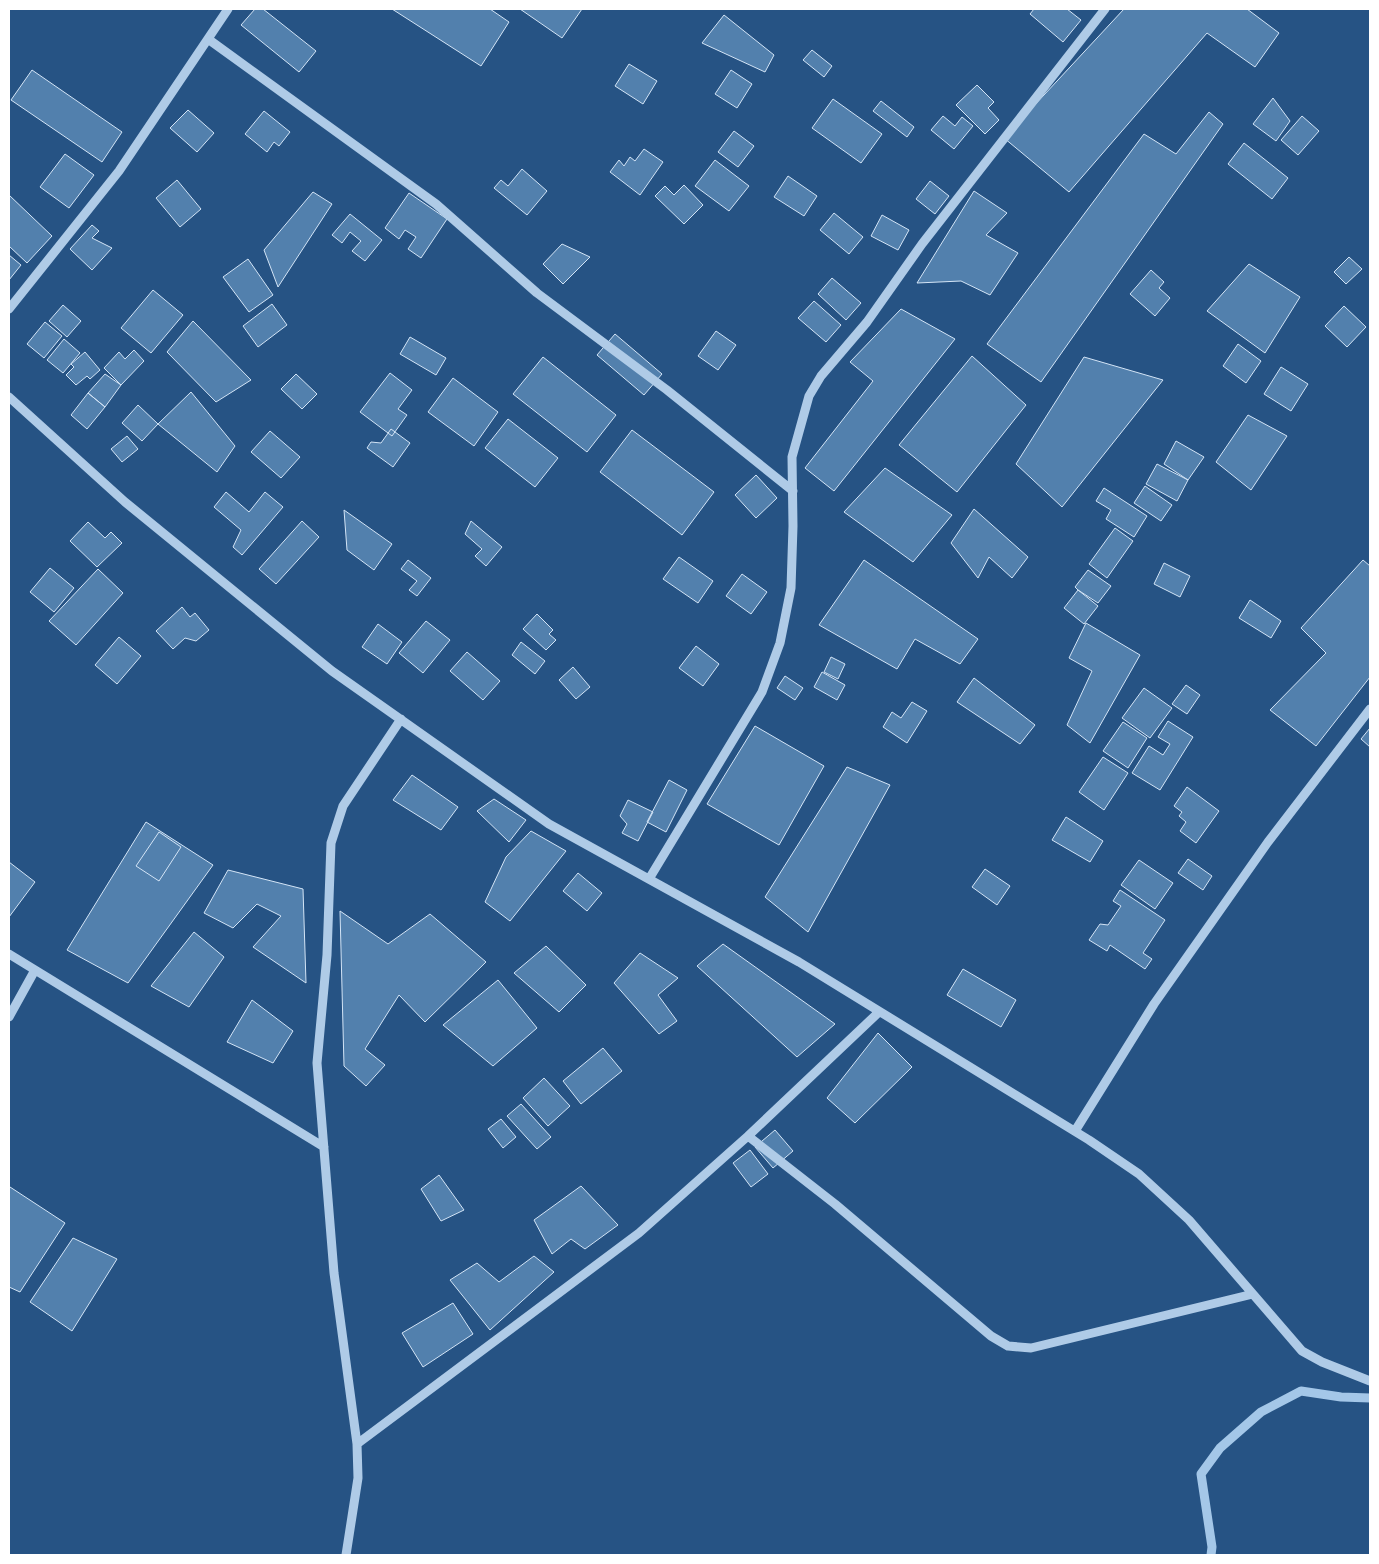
<svg xmlns="http://www.w3.org/2000/svg" width="1379" height="1564" font-family="'Asap Condensed',sans-serif">
<style>
.lines{fill:none;stroke-linecap:round;stroke-linejoin:round}
.stream{stroke:#a4c7e8;stroke-width:9}
.building{fill:#5280ad;stroke:#d3e4f6}
.minor{stroke:#afcbe7;stroke-width:9}
</style>
<rect width="100%" height="100%" fill="#265384"/>
<g class="lines">
<path class="stream" d="M1211 1555 1212 1547 1201 1474 1220 1448 1261 1412 1301 1391 1341 1397 1370 1398"/>
</g>
<path class="building" d="M255 9H263L316 51 299 72 241 25Z
M392 9H490L509 22 481 66Z
M520 9H582L562 38Z
M1034 9H1067L1081 20 1063 42 1030 14Z
M1124 9H1247L1279 33 1255 67 1207 33 1069 192 1004 138Z
M724 15 774 55 765 72 702 43Z
M812 50 832 66 824 77 803 60Z
M629 64 657 81 643 104 615 86Z
M32 70 122 132 102 162 11 100Z
M731 70 752 84 737 108 715 94Z
M977 85 994 102 988 108 999 120 985 134 956 105Z
M1273 98 1290 121 1276 141 1253 124Z
M833 99 882 134 861 163 812 128Z
M881 101 914 127 907 137 873 111Z
M188 110 214 133 197 152 170 128Z
M264 111 290 132 279 146 274 142 267 152 245 134Z
M1209 112 1223 124 1041 382 987 344 1144 134 1176 154Z
M943 116 955 126 962 117 973 126 954 149 931 130Z
M1302 116 1319 131 1298 155 1281 140Z
M734 131 754 146 738 167 718 152Z
M1244 143 1288 178 1272 199 1228 164Z
M644 149 663 162 640 195 610 172 619 160 624 166 630 157 635 161Z
M65 154 94 175 69 208 40 187Z
M715 160 749 186 729 211 695 186Z
M522 169 547 191 527 215 494 188 501 180 508 186Z
M788 176 817 196 804 216 774 197Z
M177 180 201 209 180 227 156 198Z
M930 181 949 196 935 214 916 199Z
M684 185 703 205 684 224 655 196 665 186 674 195Z
M974 191 1007 213 986 235 1018 253 990 295 961 281 917 283Z
M313 192 332 204 278 287 264 250Z
M409 193 447 219 421 258 408 249 416 237 405 230 399 239 385 228Z
M9 195 52 236 27 263 9 246Z
M834 213 863 237 849 254 820 230Z
M350 214 382 240 365 261 352 251 361 241 350 232 342 243 332 235Z
M882 215 909 230 898 250 871 236Z
M92 225 99 231 92 238 112 248 92 270 70 249Z
M562 244 590 257 563 284 543 264Z
M9 255 21 265 9 280Z
M1349 257 1362 269 1346 284 1334 272Z
M248 259 273 295 249 312 223 277Z
M1249 264 1300 297 1265 353 1207 311Z
M1151 270 1164 282 1159 288 1170 298 1155 316 1130 294Z
M832 278 861 303 846 320 818 294Z
M153 290 183 315 151 353 121 328Z
M814 301 841 325 826 342 798 318Z
M272 304 287 325 258 347 243 326Z
M63 305 81 321 67 337 49 321Z
M1344 306 1366 327 1347 347 1325 326Z
M901 309 955 339 834 491 805 468 873 381 850 362Z
M193 321 251 380 216 402 167 352Z
M45 322 62 336 44 358 27 344Z
M716 331 736 345 718 370 698 356Z
M615 334 662 374 644 395 597 355Z
M410 337 446 358 436 375 400 354Z
M64 339 80 353 63 373 47 360Z
M1238 344 1261 361 1246 383 1223 366Z
M134 350 144 361 121 385 104 368 119 352 125 359Z
M85 352 100 370 90 379 87 376 76 385 66 375 74 367 71 364Z
M972 356 1026 405 957 492 899 445Z
M543 357 616 415 587 452 513 394Z
M1084 357 1163 380 1062 507 1016 464Z
M1281 367 1308 384 1291 411 1264 394Z
M390 373 412 390 398 409 407 415 392 436 360 412Z
M105 374 121 385 105 407 88 393Z
M296 374 317 394 302 409 281 389Z
M453 378 498 412 474 446 428 412Z
M191 392 235 446 217 472 158 424Z
M88 393 105 407 87 429 71 415Z
M138 405 158 424 142 441 122 423Z
M1248 415 1287 436 1251 490 1216 462Z
M508 419 558 458 535 487 485 448Z
M391 429 410 443 393 467 367 448 371 442 381 443Z
M632 430 714 492 682 535 600 472Z
M270 431 300 457 281 478 251 452Z
M127 436 138 449 122 462 111 449Z
M1176 441 1204 457 1188 480 1164 464Z
M1157 464 1188 480 1177 501 1146 484Z
M885 468 952 515 913 562 844 512Z
M756 475 777 498 756 518 735 495Z
M1145 486 1172 505 1161 521 1134 503Z
M1104 488 1147 516 1134 537 1106 519 1111 510 1096 501Z
M226 492 249 512 265 492 283 507 242 555 233 547 241 530 214 507Z
M974 509 1028 557 1012 578 989 557 978 578 951 543Z
M344 510 392 544 374 570 347 550Z
M302 521 319 537 276 584 259 569Z
M471 521 502 547 486 566 475 556 482 549 465 534Z
M88 522 105 538 111 532 122 543 97 567 70 541Z
M1115 528 1133 541 1107 578 1089 564Z
M679 557 713 581 698 603 663 579Z
M408 560 431 578 417 596 409 590 417 581 401 569Z
M864 560 978 639 960 664 915 639 897 669 819 625Z
M1363 560 1370 566V677L1316 746 1270 710 1326 653 1301 628Z
M1164 563 1190 576 1180 597 1154 584Z
M50 568 74 588 54 612 30 592Z
M98 569 123 593 76 645 49 621Z
M1088 570 1111 586 1098 603 1078 590 1075 587Z
M742 574 767 592 751 614 726 596Z
M1078 590 1098 606 1084 624 1064 608Z
M1250 600 1281 621 1271 638 1239 618Z
M182 607 190 617 195 613 209 630 196 641 185 638 173 649 156 631Z
M537 614 553 630 549 634 556 640 546 650 523 629Z
M426 621 450 640 423 673 399 653Z
M1086 623 1140 655 1090 743 1067 725 1092 671 1069 658Z
M378 624 402 642 387 664 362 647Z
M119 637 141 656 117 684 95 665Z
M521 642 545 661 535 674 512 655Z
M696 646 719 664 703 686 679 668Z
M467 652 500 681 483 700 450 671Z
M831 657 845 664 838 679 824 672Z
M573 667 590 687 576 699 559 680Z
M822 672 845 685 837 700 814 687Z
M785 676 803 688 795 700 777 688Z
M974 678 1035 725 1020 744 957 702Z
M1186 685 1200 695 1187 714 1172 704Z
M1144 688 1172 708 1150 738 1122 718Z
M912 702 927 711 907 743 883 727 892 712 901 718Z
M1168 721 1193 737 1160 790 1132 773 1149 746 1163 755 1170 744 1158 737Z
M1123 722 1147 738 1128 768 1103 751Z
M755 726 824 766 779 845 707 804Z
M1370 728V747L1361 739Z
M1103 757 1128 773 1104 810 1079 792Z
M847 767 890 785 808 932 765 897Z
M412 775 458 807 441 830 393 800Z
M669 780 687 790 666 832 647 822Z
M1187 787 1219 811 1196 843 1180 831 1186 822 1179 816 1182 812 1174 806Z
M494 799 526 820 509 842 477 811Z
M628 800 653 812 638 841 622 833 627 824 620 816Z
M1066 817 1103 841 1090 862 1052 840Z
M146 822 213 865 128 983 67 950Z
M531 831 566 851 510 921 485 902 506 857Z
M159 832 181 847 159 881 136 866Z
M1188 859 1212 876 1203 890 1178 873Z
M1139 860 1173 883 1155 909 1121 885Z
M9 862 35 882 9 917Z
M985 869 1010 886 997 905 972 887Z
M228 870 303 889 306 983 253 947 281 916 257 904 233 928 204 913Z
M578 873 602 893 587 911 563 891Z
M1120 890 1165 920 1143 953 1152 959 1145 969 1110 945 1107 951 1089 940 1100 924 1108 925 1121 906 1113 901Z
M340 911 388 944 430 914 486 962 425 1022 399 995 365 1049 385 1065 366 1086 344 1066Z
M194 932 224 957 189 1007 151 986Z
M723 944 835 1024 797 1057 697 966Z
M546 946 586 985 559 1012 514 973Z
M640 953 678 978 658 995 677 1021 659 1034 614 983Z
M963 969 1016 1000 1001 1027 947 995Z
M498 980 537 1028 493 1066 443 1025Z
M252 1000 293 1031 273 1063 227 1042Z
M878 1033 912 1067 855 1123 827 1098Z
M603 1048 622 1071 581 1104 563 1081Z
M544 1078 570 1106 548 1126 523 1098Z
M521 1104 551 1137 537 1149 507 1116Z
M501 1119 516 1137 503 1148 488 1129Z
M775 1130 793 1151 773 1168 755 1147Z
M750 1150 768 1174 751 1187 733 1163Z
M439 1175 464 1210 441 1221 421 1189Z
M581 1186 618 1225 585 1249 571 1239 552 1254 534 1220Z
M10 1187 65 1223 20 1292 9 1287V1190Z
M73 1238 117 1259 72 1331 30 1302Z
M534 1256 554 1272 490 1330 450 1280 477 1263 499 1282Z
M453 1303 473 1334 423 1367 402 1333Z"/>
<g class="lines">
<path class="minor" d="M208 39 436 204 537 293 667 390 793 491
M9 309 119 171 228 9
M9 397 125 502 332 671 549 824 799 962 1089 1140 1139 1174 1189 1220 1302 1351 1322 1362 1370 1381
M649 879 762 692 780 643 791 588 793 526 792 457 809 396 821 376 867 322 922 244 1105 9
M9 954 324 1147
M9 1017 35 970
M1075 1131 1154 1004 1268 842 1370 709
M748 1136 835 1204 991 1336 1008 1346 1031 1348 1253 1294
M357 1444 639 1233 748 1136 879 1012
M346 1555 358 1478 357 1444 334 1273 317 1063 327 955 331 843 343 806 401 719"/>
</g>
<rect width="1379" height="1564" fill="none" stroke="#ffffff" stroke-width="20"/>
</svg>
